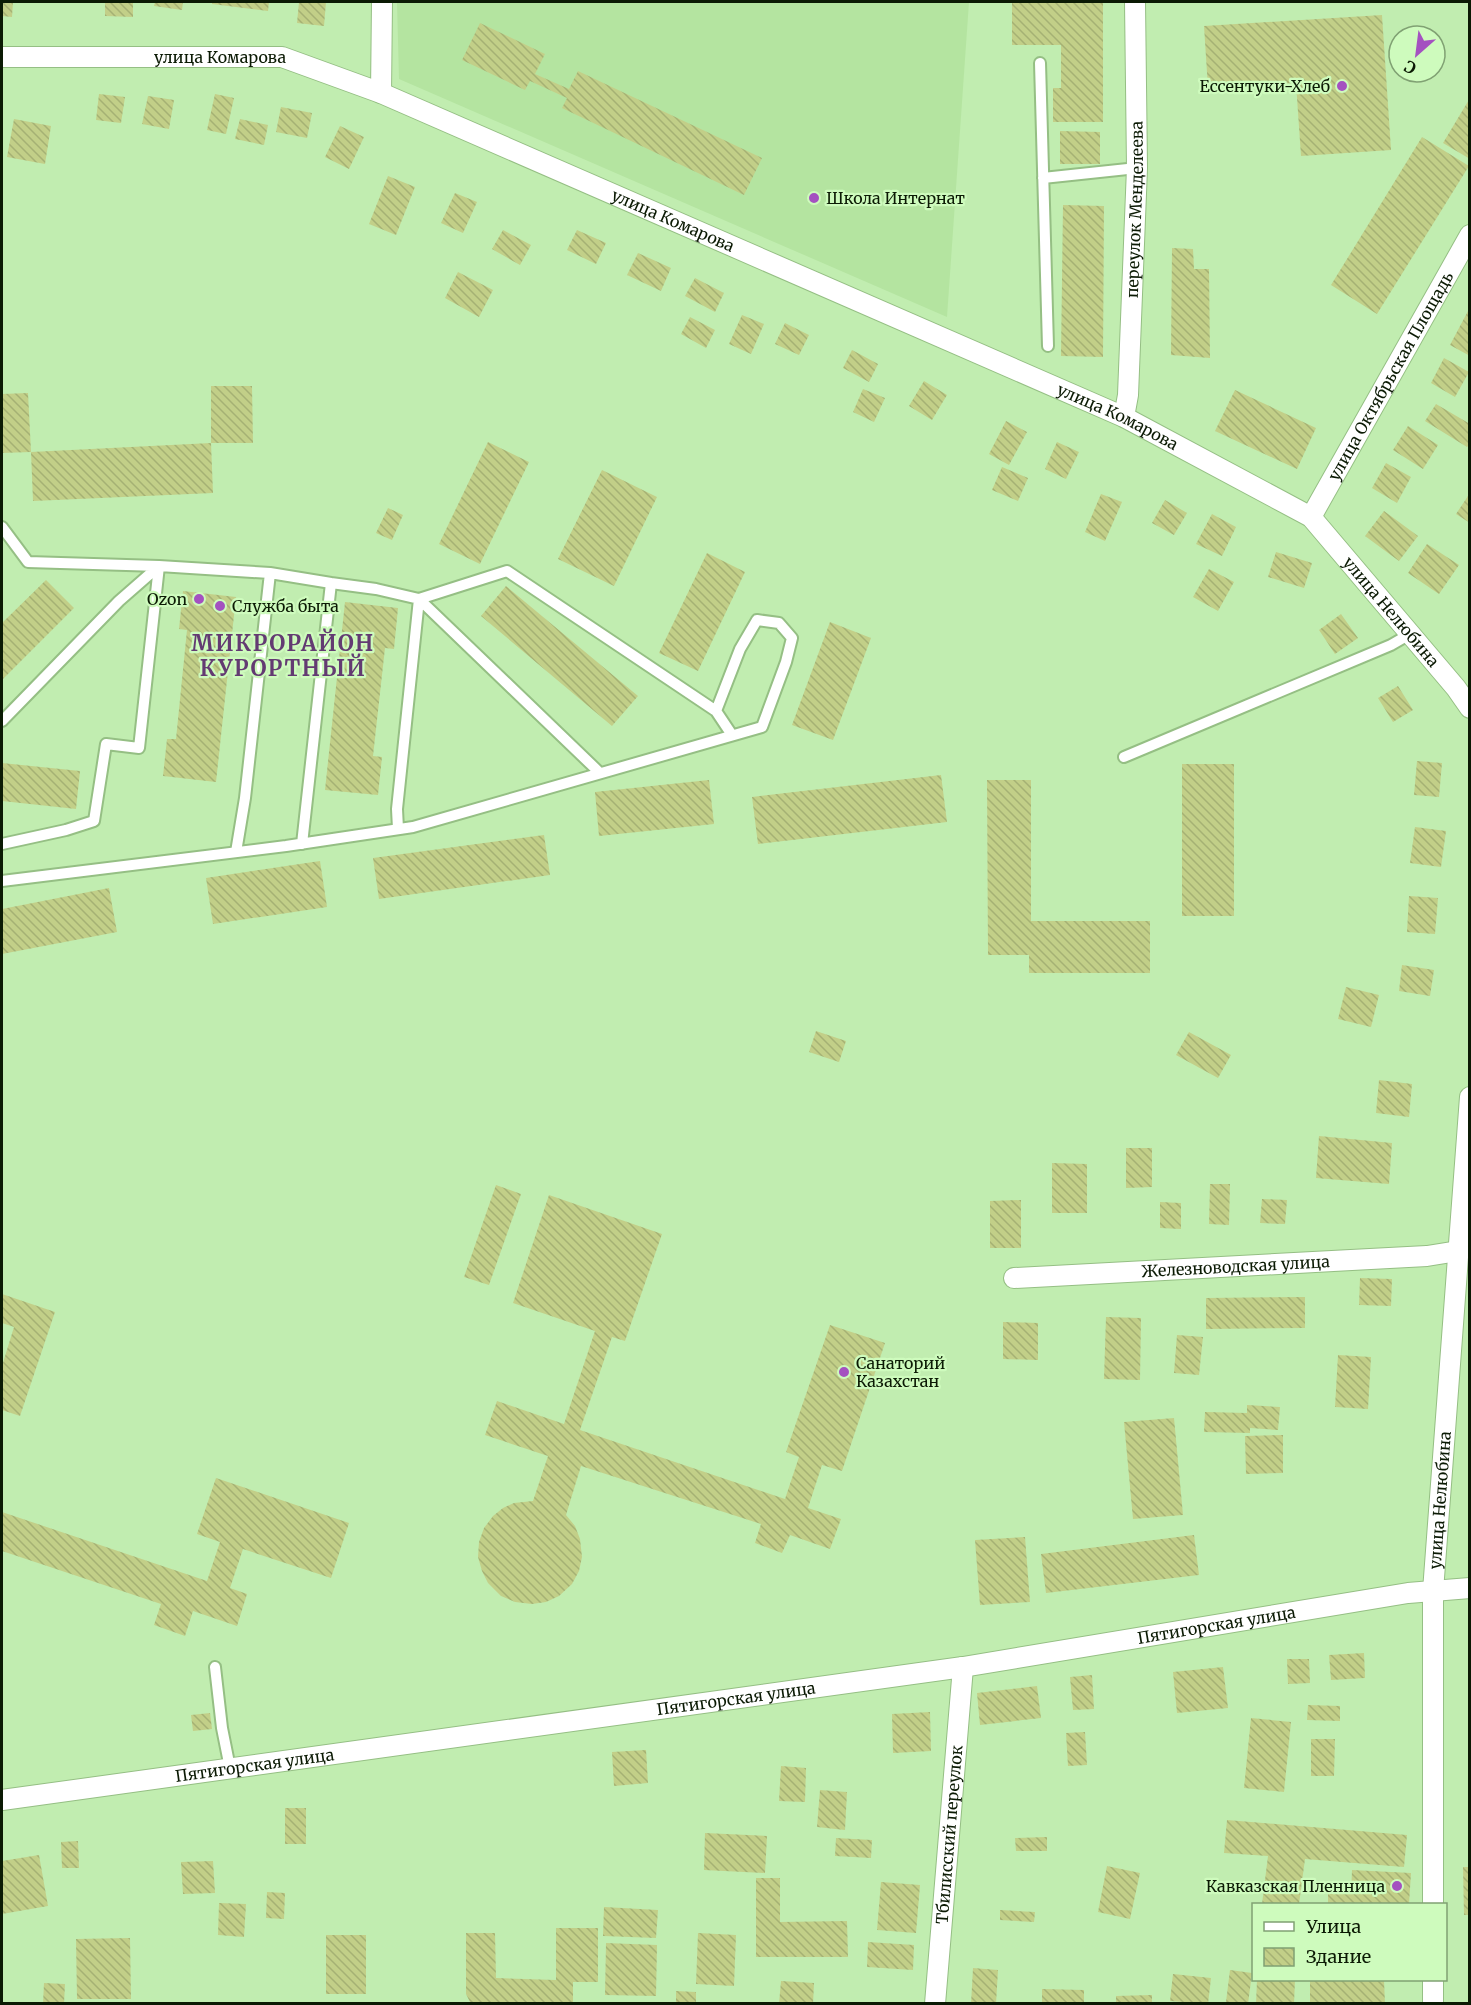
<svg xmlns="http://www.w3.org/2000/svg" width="1471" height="2005" font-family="Merriweather,serif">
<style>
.built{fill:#b4e4a0}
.building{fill:url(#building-back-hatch)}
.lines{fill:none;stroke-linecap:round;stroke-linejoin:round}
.service-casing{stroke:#95bf84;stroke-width:14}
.minor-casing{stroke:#95bf84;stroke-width:22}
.service{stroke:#fff;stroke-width:10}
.minor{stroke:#fff;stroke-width:20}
.poi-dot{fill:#a451c0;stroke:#cefbbd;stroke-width:2}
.labels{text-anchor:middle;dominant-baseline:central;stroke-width:4.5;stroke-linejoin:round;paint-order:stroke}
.street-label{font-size:16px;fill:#0b1a04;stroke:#cefbbd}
.poi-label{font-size:16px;fill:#0b1a04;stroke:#cefbbd;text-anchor:end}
.district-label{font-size:22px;font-weight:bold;letter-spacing:1.5px;fill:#633b72;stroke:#cefbbd}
</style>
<defs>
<pattern id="building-back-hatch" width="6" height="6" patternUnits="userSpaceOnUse" patternTransform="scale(1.5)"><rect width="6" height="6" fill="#c2cf88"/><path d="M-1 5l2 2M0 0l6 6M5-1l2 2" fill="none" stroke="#a5b174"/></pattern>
</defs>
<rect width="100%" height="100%" fill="#c1edb0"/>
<path class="built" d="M397 2H969L947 317 399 79Z"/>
<path class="building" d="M2 2H13L12 17 2 16Z
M105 2H133V17L105 16Z
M155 2H183L182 10 154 6Z
M212 2H269L268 11 212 4Z
M299 2H326L324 26 297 23Z
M1012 3H1103V122H1053V88H1061V45H1012Z
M1382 15 1391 150 1301 156 1296 83 1208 88 1204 26Z
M480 23 545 54 535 74 569 89 578 71 762 158 744 195 562 108 567 98 530 81 525 90 462 60Z
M99 94 125 97 121 123 96 120Z
M215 94 234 98 226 134 207 130Z
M148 96 174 100 169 129 142 124Z
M1470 98V159L1443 143Z
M281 107 312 113 307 138 276 132Z
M14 119 51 126 45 164 7 157Z
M240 119 268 125 264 145 235 139Z
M340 126 364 137 349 169 325 157Z
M1060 131 1100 132V164H1060Z
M1422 137 1469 166 1377 314 1331 285Z
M388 176 415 187 396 235 369 224Z
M455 193 477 202 463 233 441 223Z
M1063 205 1104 206 1103 357 1061 356Z
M503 230 531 245 520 265 492 249Z
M577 230 606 243 596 264 567 250Z
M1172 248 1193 249 1194 269H1209L1210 358 1171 355Z
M638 253 671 268 661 291 627 275Z
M458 272 493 290 479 317 445 298Z
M695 278 724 293 715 312 685 296Z
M1468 311 1470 312V356L1450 345Z
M742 315 764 324 751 354 729 344Z
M690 317 715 330 706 348 681 334Z
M785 323 809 335 799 355 775 344Z
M852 350 878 364 869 382 843 368Z
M1444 358 1469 372 1455 397 1431 383Z
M924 381 947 395 932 420 909 406Z
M211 386H252L253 443H211Z
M863 389 885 398 874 422 853 412Z
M1235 390 1316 428 1297 469 1215 431Z
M28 393 31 452 2 453V394Z
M1436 404 1470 424V444L1467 447 1425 421Z
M1006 421 1027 432 1009 465 989 454Z
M1408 426 1438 445 1423 469 1393 450Z
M488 442 529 462 480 564 439 544Z
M1057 442 1079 452 1066 479 1045 469Z
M211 443 213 493 33 501 31 452Z
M1386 463 1411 477 1397 503 1372 488Z
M1002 467 1028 478 1018 501 992 490Z
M602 470 657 497 614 586 558 559Z
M1470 493V523L1456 514Z
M1101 494 1122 502 1105 541 1085 532Z
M1165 500 1187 513 1174 535 1152 523Z
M388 508 403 515 392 540 376 533Z
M1384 511 1418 536 1399 561 1365 536Z
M1212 514 1236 527 1222 556 1196 544Z
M1427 544 1459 565 1439 594 1408 573Z
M1276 552 1312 563 1304 588 1268 577Z
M707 553 745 572 698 671 659 653Z
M1209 569 1234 582 1218 611 1193 597Z
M46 580 74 608 2 680V623Z
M506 586 638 696 612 726 481 616Z
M183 591 236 597 216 782 163 776 167 739H176L187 630 179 629Z
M345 602 398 608 394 649 385 648 373 756 382 757 378 795 325 790Z
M1341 614 1358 638 1335 654 1319 630Z
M830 622 871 638 833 740 792 725Z
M1398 686 1413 710 1393 722 1378 698Z
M1417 761 1442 763 1439 797 1414 795Z
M2 763 80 771 76 809 2 801Z
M1182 764H1234V916H1182Z
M941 775 947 822 758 844 752 797Z
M709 780 714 824 599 836 595 792Z
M987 780H1031V921H1150V973H1029V955H988Z
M1415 827 1446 831 1441 867 1410 863Z
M544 835 550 875 379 899 373 858Z
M320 861 327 907 213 924 206 878Z
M109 888 117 932 2 954V909Z
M1409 896 1438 898 1435 934 1407 932Z
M1402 965 1434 970 1430 996 1399 991Z
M1346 987 1379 995 1371 1027 1338 1019Z
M816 1031 846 1041 839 1062 809 1052Z
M1189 1032 1231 1055 1218 1078 1176 1055Z
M1379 1080 1412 1084 1409 1117 1376 1113Z
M1319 1136 1392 1143 1389 1184 1316 1178Z
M1126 1148H1152V1187L1126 1188Z
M1052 1163 1087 1164V1213H1052Z
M1210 1184H1230L1229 1225 1209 1224Z
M496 1185 521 1194 489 1285 464 1277Z
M549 1195 662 1234 625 1341 612 1337 580 1430 785 1499 799 1457 786 1452 830 1325 885 1343 842 1471 822 1465 808 1508 841 1519 830 1549 790 1535 782 1553 755 1543 761 1524 581 1466 566 1515 575 1526 580 1539 582 1557 579 1571 572 1584 559 1596 546 1602 532 1604 515 1602 501 1596 488 1583 482 1571 478 1557 479 1542 484 1528 493 1516 503 1508 514 1503 533 1501 548 1456 485 1435 497 1401 564 1424 595 1331 513 1303Z
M1262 1199 1287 1200 1285 1224 1260 1223Z
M1021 1200V1248H990V1201Z
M1160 1202 1181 1203V1229L1160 1228Z
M1360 1278 1392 1279 1391 1306 1359 1305Z
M2 1294 55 1312 20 1416 2 1410V1366L14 1327 2 1323Z
M1305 1297V1328L1206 1329V1298Z
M1106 1317 1141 1318 1140 1380 1104 1379Z
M1003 1322 1038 1323V1360L1003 1359Z
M1177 1335 1203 1337 1199 1375 1174 1373Z
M1338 1355 1371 1357 1368 1409 1335 1407Z
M1247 1405 1280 1407 1278 1430 1250 1428V1433L1204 1432 1205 1412 1247 1413Z
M1174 1418 1183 1515 1133 1519 1124 1422Z
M1283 1435V1473L1246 1474 1245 1436Z
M216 1478 349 1523 331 1578 243 1549 230 1588 247 1594 237 1626 193 1611 185 1636 154 1625 161 1604 2 1551V1512L207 1581 220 1542 197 1534Z
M1194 1535 1199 1575 1046 1593 1041 1554Z
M1025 1537 1030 1602 980 1605 975 1540Z
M1364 1653 1365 1678 1331 1680 1329 1655Z
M1287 1659H1309L1310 1683 1288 1684Z
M1223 1667 1228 1708 1177 1713 1173 1672Z
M1092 1675 1094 1709 1073 1710 1070 1677Z
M1037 1686 1041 1718 980 1725 977 1693Z
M1308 1705 1340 1706V1721L1307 1720Z
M930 1712 931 1751 893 1753 892 1714Z
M210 1713 212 1729 193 1731 191 1715Z
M1251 1718 1291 1722 1284 1792 1244 1788Z
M1085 1732 1087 1765 1068 1766 1066 1733Z
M1311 1739H1335L1334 1776H1311Z
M646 1750 648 1783 614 1786 612 1752Z
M781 1766 806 1768 805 1802 779 1801Z
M820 1790 847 1792 845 1830 817 1827Z
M285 1808H306V1844H285Z
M1227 1820 1407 1835 1404 1867 1305 1859 1299 1904H1262L1268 1856 1224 1853Z
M705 1833 767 1836 765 1873 704 1870Z
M1047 1837V1851H1016L1015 1838Z
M836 1838 872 1840 871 1858 835 1856Z
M78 1841 79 1868H62L61 1842Z
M39 1855 48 1906 2 1914V1861Z
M213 1861 215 1893 183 1894 181 1862Z
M1107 1866 1140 1873 1130 1919 1098 1912Z
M1463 1867H1470V1915H1464Z
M1352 1870 1411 1873 1409 1904H1328V1893L1351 1894Z
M756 1878H780V1922L847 1921 848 1957H756Z
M881 1882 920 1885 916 1933 877 1930Z
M267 1892 285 1893 284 1919 266 1918Z
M219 1903 246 1904 244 1937 218 1935Z
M604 1907 658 1910 656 1938 603 1936Z
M1000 1910 1035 1912 1034 1922 1000 1920Z
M556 1928H598V1982H573V2004H471L466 1994V1933H495L496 1978 556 1980Z
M698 1933 736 1935 734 1986 696 1984Z
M326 1935H366V1994H326Z
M130 1938 131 1999H77L76 1939Z
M868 1942 914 1945 913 1970 867 1967Z
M606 1943 657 1945 656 1996 605 1995Z
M973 1968 998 1970 996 2004H971Z
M1230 1970 1252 1973 1248 2004 1226 2002Z
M1173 1974 1211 1978 1208 2004 1170 2001Z
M1257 1980H1295L1294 2004H1256Z
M1310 1980H1384L1385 2004H1310Z
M781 1981 814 1983 813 2004H779Z
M44 1983 65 1984 64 2004H43Z
M1042 1989 1084 1990V2004H1042Z
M676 1991 696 1992V2004H676Z
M1152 1995V2004H1116V1996Z"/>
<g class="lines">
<defs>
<path id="service" d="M1040 63 1048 346
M1043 178 1137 168
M2 527 28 562 159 566 119 601 2 721
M270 573 331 583 302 844
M331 583 376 589 419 599 397 809 398 829
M1124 757 1391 645 1410 634
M600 773 419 599 507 571 716 711
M2 844 66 830 94 821 106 744 139 748 159 566 270 573 245 798 236 852
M2 881 286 846 413 827 762 727 786 662 792 638 779 623 757 620 740 649 716 711 732 735
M215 1667 222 1728 230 1768"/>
<g id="minor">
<path id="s1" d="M2 57H282L381 93 1124 417 1311 517 1456 688 1470 708"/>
<path d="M381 93 382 2"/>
<path id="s2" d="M1124 417 1128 395 1137 168 1135 2"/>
<path id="s3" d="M1311 517 1470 235"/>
<path id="s4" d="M1014 1278 1427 1256 1458 1251"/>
<path id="s5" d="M2 1800 963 1667 1408 1593 1470 1588"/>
<path id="s6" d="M1433 1904V1591L1470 1097"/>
<path d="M1433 1980V2004"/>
<path id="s7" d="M935 2004 963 1667"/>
</g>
</defs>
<use href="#service" class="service-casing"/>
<use href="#minor" class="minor-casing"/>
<use href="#service" class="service"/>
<use href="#minor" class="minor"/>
</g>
<g class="poi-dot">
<circle cx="1342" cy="86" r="6"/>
<circle cx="814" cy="198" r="6"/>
<circle cx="199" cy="599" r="6"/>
<circle cx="220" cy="606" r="6"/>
<circle cx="844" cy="1372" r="6"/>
<circle cx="1397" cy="1886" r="6"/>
</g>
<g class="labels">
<g class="street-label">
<text stroke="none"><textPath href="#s1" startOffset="218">улица Комарова</textPath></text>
<text stroke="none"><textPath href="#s2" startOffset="208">переулок Менделеева</textPath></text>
<text stroke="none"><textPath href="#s1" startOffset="704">улица Комарова</textPath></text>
<text stroke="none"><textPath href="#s3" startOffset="162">улица Октябрьская Площадь</textPath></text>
<text stroke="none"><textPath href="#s1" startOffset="1190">улица Комарова</textPath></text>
<text stroke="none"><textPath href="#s1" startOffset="1532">улица Нелюбина</textPath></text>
<text stroke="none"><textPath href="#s4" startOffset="222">Железноводская улица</textPath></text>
<text stroke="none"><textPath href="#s6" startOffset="404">улица Нелюбина</textPath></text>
<text stroke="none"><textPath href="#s5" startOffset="1227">Пятигорская улица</textPath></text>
<text stroke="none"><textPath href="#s5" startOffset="741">Пятигорская улица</textPath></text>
<text stroke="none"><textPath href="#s5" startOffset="255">Пятигорская улица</textPath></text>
<text stroke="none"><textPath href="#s7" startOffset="170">Тбилисский переулок</textPath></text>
</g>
<g class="poi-label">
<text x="1330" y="86">Ессентуки-Хлеб</text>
<text x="826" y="198" text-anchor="start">Школа Интернат</text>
<text x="187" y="599">Ozon</text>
<text x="232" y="606" text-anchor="start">Служба быта</text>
<text x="856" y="1363" text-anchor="start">Санаторий<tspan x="856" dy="18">Казахстан</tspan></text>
<text x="1385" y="1886">Кавказская Пленница</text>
</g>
<g class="district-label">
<text x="283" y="643">МИКРОРАЙОН<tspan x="283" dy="25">КУРОРТНЫЙ</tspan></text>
</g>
</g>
<rect width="1471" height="2005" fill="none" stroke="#0b1a04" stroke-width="6"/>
<rect x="1252" y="1903" width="195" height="78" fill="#cefbbd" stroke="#80a173" stroke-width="1.5"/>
<rect x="1264" y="1922" width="30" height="9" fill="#ffffff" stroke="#80a173" stroke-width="1.5"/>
<text x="1306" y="1933" font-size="18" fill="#0b1a04">Улица</text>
<rect x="1264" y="1948" width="30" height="18" fill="url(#building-back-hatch)" stroke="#80a173" stroke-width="1.5"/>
<text x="1306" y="1963" font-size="18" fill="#0b1a04">Здание</text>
<g transform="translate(1417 54) rotate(208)"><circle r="28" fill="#cefbbd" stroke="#80a173" stroke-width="1.5"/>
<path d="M0-4.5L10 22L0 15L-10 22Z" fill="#a451c0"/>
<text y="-9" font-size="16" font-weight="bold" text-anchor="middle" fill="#0b1a04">С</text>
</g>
</svg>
